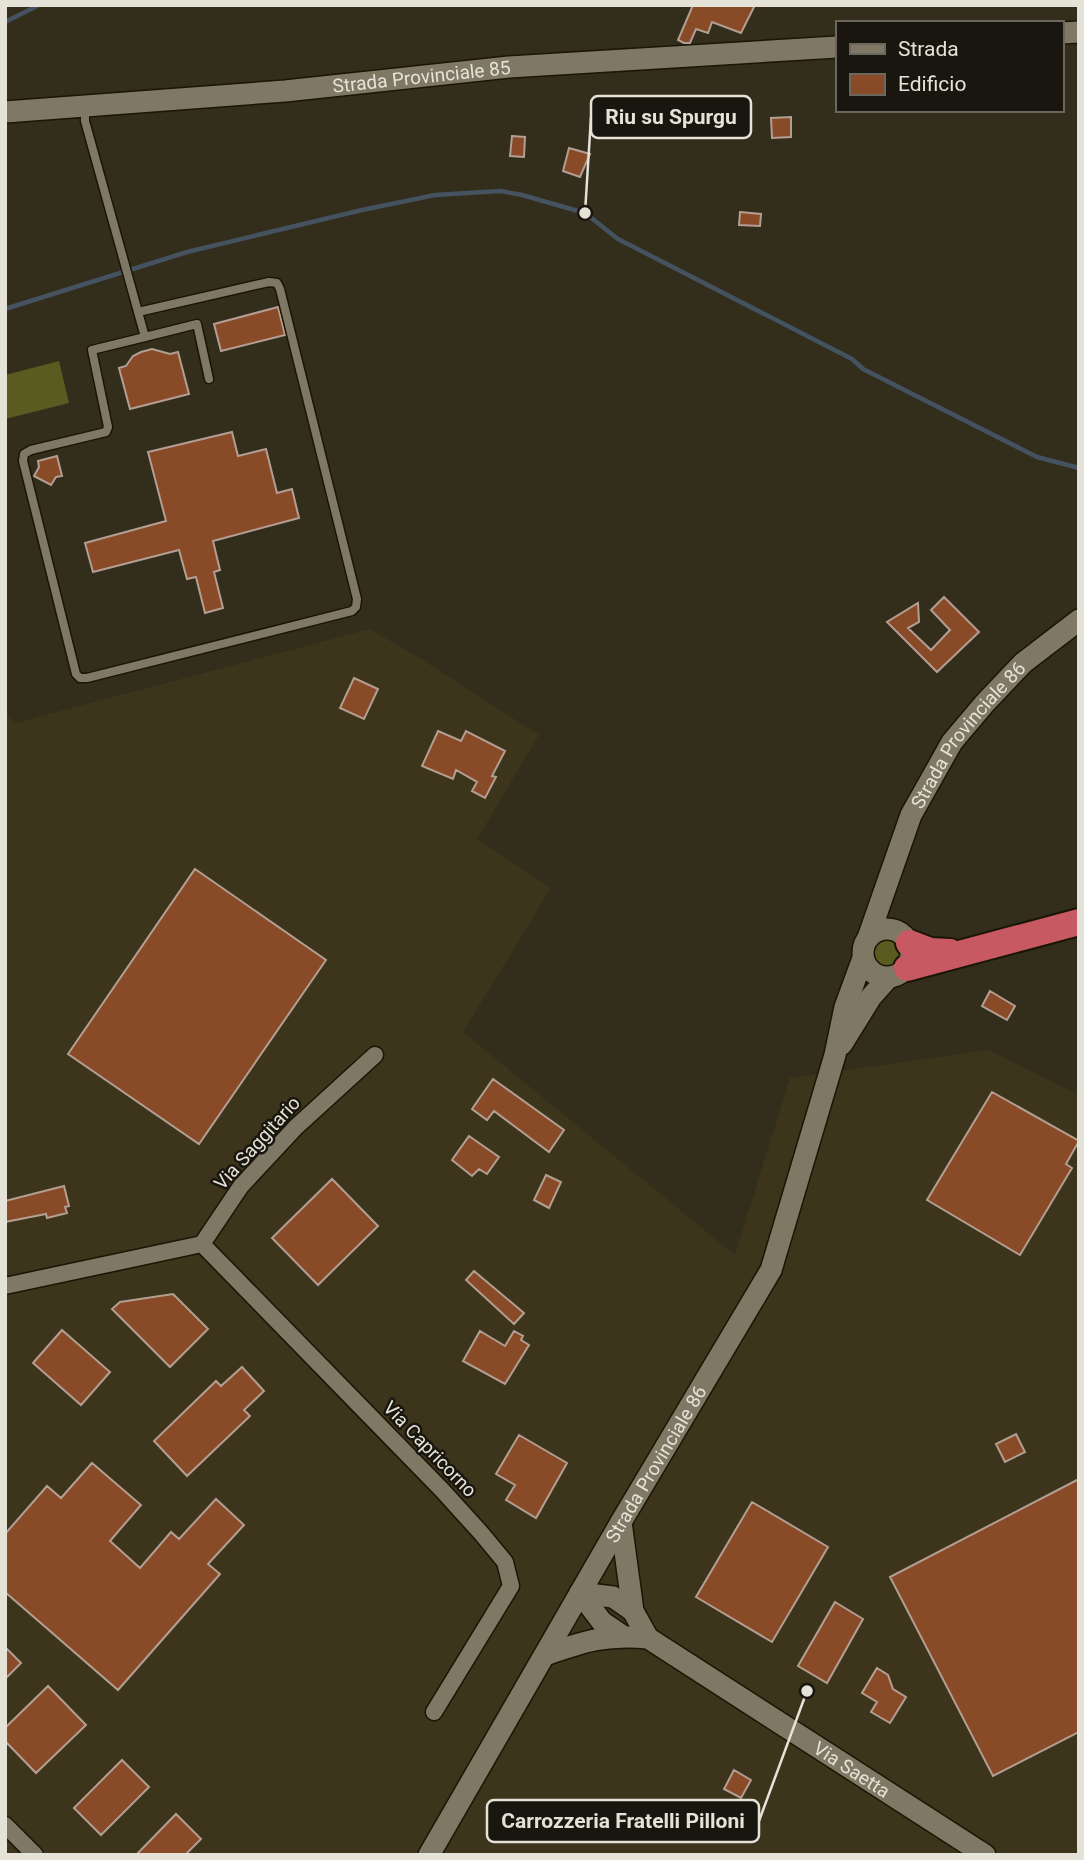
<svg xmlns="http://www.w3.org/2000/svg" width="1084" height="1860" font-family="Roboto,sans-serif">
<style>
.built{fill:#3c351c}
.green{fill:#595b20}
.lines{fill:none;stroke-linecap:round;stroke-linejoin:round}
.stream{stroke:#455260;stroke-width:4.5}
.building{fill:#894b27;stroke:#b39e93;stroke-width:2}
.service-casing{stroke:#1b1505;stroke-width:11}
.minor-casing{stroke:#1b1505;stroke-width:19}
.tertiary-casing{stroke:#1b1505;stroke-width:24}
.trunk-casing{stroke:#1b1505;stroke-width:30}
.service{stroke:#7e7864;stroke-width:8}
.minor{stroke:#7e7864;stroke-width:16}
.tertiary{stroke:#7e7864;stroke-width:21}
.trunk{stroke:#c85962;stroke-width:26}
.labels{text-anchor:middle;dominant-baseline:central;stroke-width:5;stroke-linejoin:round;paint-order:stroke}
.street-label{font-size:19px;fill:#e5e2d7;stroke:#18160e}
.leader{fill:none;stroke:#e5e2d7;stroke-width:2.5}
.callout-dot{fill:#e5e2d7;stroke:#18160e;stroke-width:2.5}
.callout{fill:#18160e;stroke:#e5e2d7;stroke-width:2.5}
.callout-label{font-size:21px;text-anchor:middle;font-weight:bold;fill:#e5e2d7}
</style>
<rect width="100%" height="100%" fill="#332d1c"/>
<path class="built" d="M370 629 421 659 539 735 477 839 551 888 463 1032 735 1255 790 1078 989 1050 1079 1095V1855H5V713L15 723Z"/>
<path class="green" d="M59 361 69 403 5 419V375Z
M868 953a18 18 0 1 1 36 0a18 18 0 1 1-36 0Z"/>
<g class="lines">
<path class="stream" d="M5 22 39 5
M5 309 187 252 362 210 435 195 500 191 522 195 585 213 618 239 852 359 863 369 1037 457 1079 468"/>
</g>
<path class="building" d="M693 5H755L741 33 712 22 708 33 696 29 690 43H684L678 40Z
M791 117V137L772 138 771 118Z
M512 136 525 137 524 157 510 156Z
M569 148 590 154 580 177 563 171Z
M740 212 761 214 760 226 739 225Z
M278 307 285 335 221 351 214 324Z
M152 349 170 354 178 352 189 394 130 409 119 368 126 366 133 356 141 352Z
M232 432 238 456 266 449 277 493 292 489 299 518 213 541 220 570 214 572 223 608 205 613 196 577 187 579 179 550 93 572 85 543 166 521 148 452Z
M57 456 62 476 56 477 51 485 34 476 39 467 38 461Z
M944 597 979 632 937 672 887 622 918 603 919 622 908 628 931 650 950 630 931 610Z
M354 678 378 689 364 719 340 708Z
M438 731 461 741 466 731 505 751 492 776 496 777 485 798 472 791 477 782 456 770 453 779 422 766Z
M195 869 326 960 199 1144 68 1054Z
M990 991 1015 1006 1007 1020 982 1006Z
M493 1079 564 1130 549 1152 494 1111 487 1120 472 1109Z
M992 1092 1079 1141 1066 1164 1072 1168 1020 1255 927 1200Z
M469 1136 499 1157 487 1174 479 1169 472 1176 452 1160Z
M546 1175 561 1182 549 1208 534 1200Z
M332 1179 378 1226 318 1285 272 1238Z
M64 1186 69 1206 65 1207 67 1213 47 1218 46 1214 5 1222V1201Z
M474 1271 524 1313 514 1324 466 1280Z
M173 1294 208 1329 170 1367 112 1309 120 1302Z
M62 1330 110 1372 81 1405 33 1363Z
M480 1331 505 1346 514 1331 523 1336 521 1340 529 1345 505 1384 463 1361Z
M242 1367 264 1391 244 1410 250 1416 187 1476 154 1441 216 1381 221 1386Z
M1016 1434 1025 1452 1005 1462 996 1444Z
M519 1435 567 1463 536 1518 506 1500 515 1485 496 1474Z
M92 1463 141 1505 110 1541 140 1568 171 1532 179 1539 216 1499 244 1525 208 1564 220 1574 118 1690 5 1592V1534L47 1486 61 1498Z
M1079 1479V1732L993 1776 890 1577Z
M752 1502 828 1547 772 1642 696 1597Z
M835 1602 863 1619 827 1683 798 1666Z
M5 1647 21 1663 5 1679Z
M877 1668 888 1675 893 1689 906 1697 890 1723 871 1712 877 1702 862 1693Z
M48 1686 86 1725 36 1773 5 1741V1728Z
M122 1760 149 1787 101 1835 74 1808Z
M734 1770 751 1780 741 1798 724 1789Z
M176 1814 201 1839 185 1855H136Z"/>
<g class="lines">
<defs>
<path id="service" d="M85 109V121L145 337 92 350 108 427 106 432 31 450 24 454 23 461 76 674 80 678H87L352 611 356 607 357 599 280 289 277 283 269 282 138 312
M145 337 197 324 209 379"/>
<path id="minor" d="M202 1244 442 1490 481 1533 505 1562 511 1586 434 1712
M5 1286 202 1244 241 1186 296 1127 375 1055
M5 1825 35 1855"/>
<g id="tertiary">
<path d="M1061 33 1079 32"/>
<path id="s1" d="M5 112 285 91 509 67 837 47"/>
<circle cx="887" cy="953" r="24"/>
<path id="s2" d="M868 938 911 815 952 742 985 703 1023 663 1079 620"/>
<path d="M842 1044 871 997 888 978"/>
<path d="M621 1522 633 1611 648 1638"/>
<path d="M580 1593 602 1622 621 1635"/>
<path d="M580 1593 613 1597 633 1611"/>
<path id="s3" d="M545 1655C585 1641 606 1634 648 1638L985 1855"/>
<path id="s4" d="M429 1855 621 1522 771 1270 835 1055 845 1007 863 958"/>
</g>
<path id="trunk" d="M909 943 930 951 950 952
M907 968 1079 922"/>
</defs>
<use href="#service" class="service-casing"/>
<use href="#minor" class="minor-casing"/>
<use href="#tertiary" class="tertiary-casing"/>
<use href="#trunk" class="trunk-casing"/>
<use href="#service" class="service"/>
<use href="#minor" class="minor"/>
<use href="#tertiary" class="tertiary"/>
<use href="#trunk" class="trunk"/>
</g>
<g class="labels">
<g class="street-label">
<text stroke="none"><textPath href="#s1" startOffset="418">Strada Provinciale 85</textPath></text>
<text stroke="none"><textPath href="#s2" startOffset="229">Strada Provinciale 86</textPath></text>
<text transform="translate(257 1143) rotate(-48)">Via Saggitario</text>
<text transform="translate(430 1449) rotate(46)">Via Capricorno</text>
<text stroke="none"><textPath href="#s4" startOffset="452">Strada Provinciale 86</textPath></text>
<text stroke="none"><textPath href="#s3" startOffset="348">Via Saetta</textPath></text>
</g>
</g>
<path class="leader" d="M585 213L591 117M807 1691L759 1821"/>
<g class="callout-dot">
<circle cx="585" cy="213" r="7"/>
<circle cx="807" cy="1691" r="7"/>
</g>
<g class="callout">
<rect x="591" y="96" width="160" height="42" rx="7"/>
<rect x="487" y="1800" width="272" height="42" rx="7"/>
</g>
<g class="callout-label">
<text x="671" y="124">Riu su Spurgu</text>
<text x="623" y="1828">Carrozzeria Fratelli Pilloni</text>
</g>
<rect width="1084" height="1860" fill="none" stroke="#e5e2d7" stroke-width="14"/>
<rect x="836" y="21" width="228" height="91" fill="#18160e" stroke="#6a685e" stroke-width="2"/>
<rect x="850" y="44" width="35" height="10" fill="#7e7864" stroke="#6a685e" stroke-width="2"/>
<text x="898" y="56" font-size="21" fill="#e5e2d7">Strada</text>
<rect x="850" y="74" width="35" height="21" fill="#894b27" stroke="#6a685e" stroke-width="2"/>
<text x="898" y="91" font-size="21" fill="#e5e2d7">Edificio</text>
</svg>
